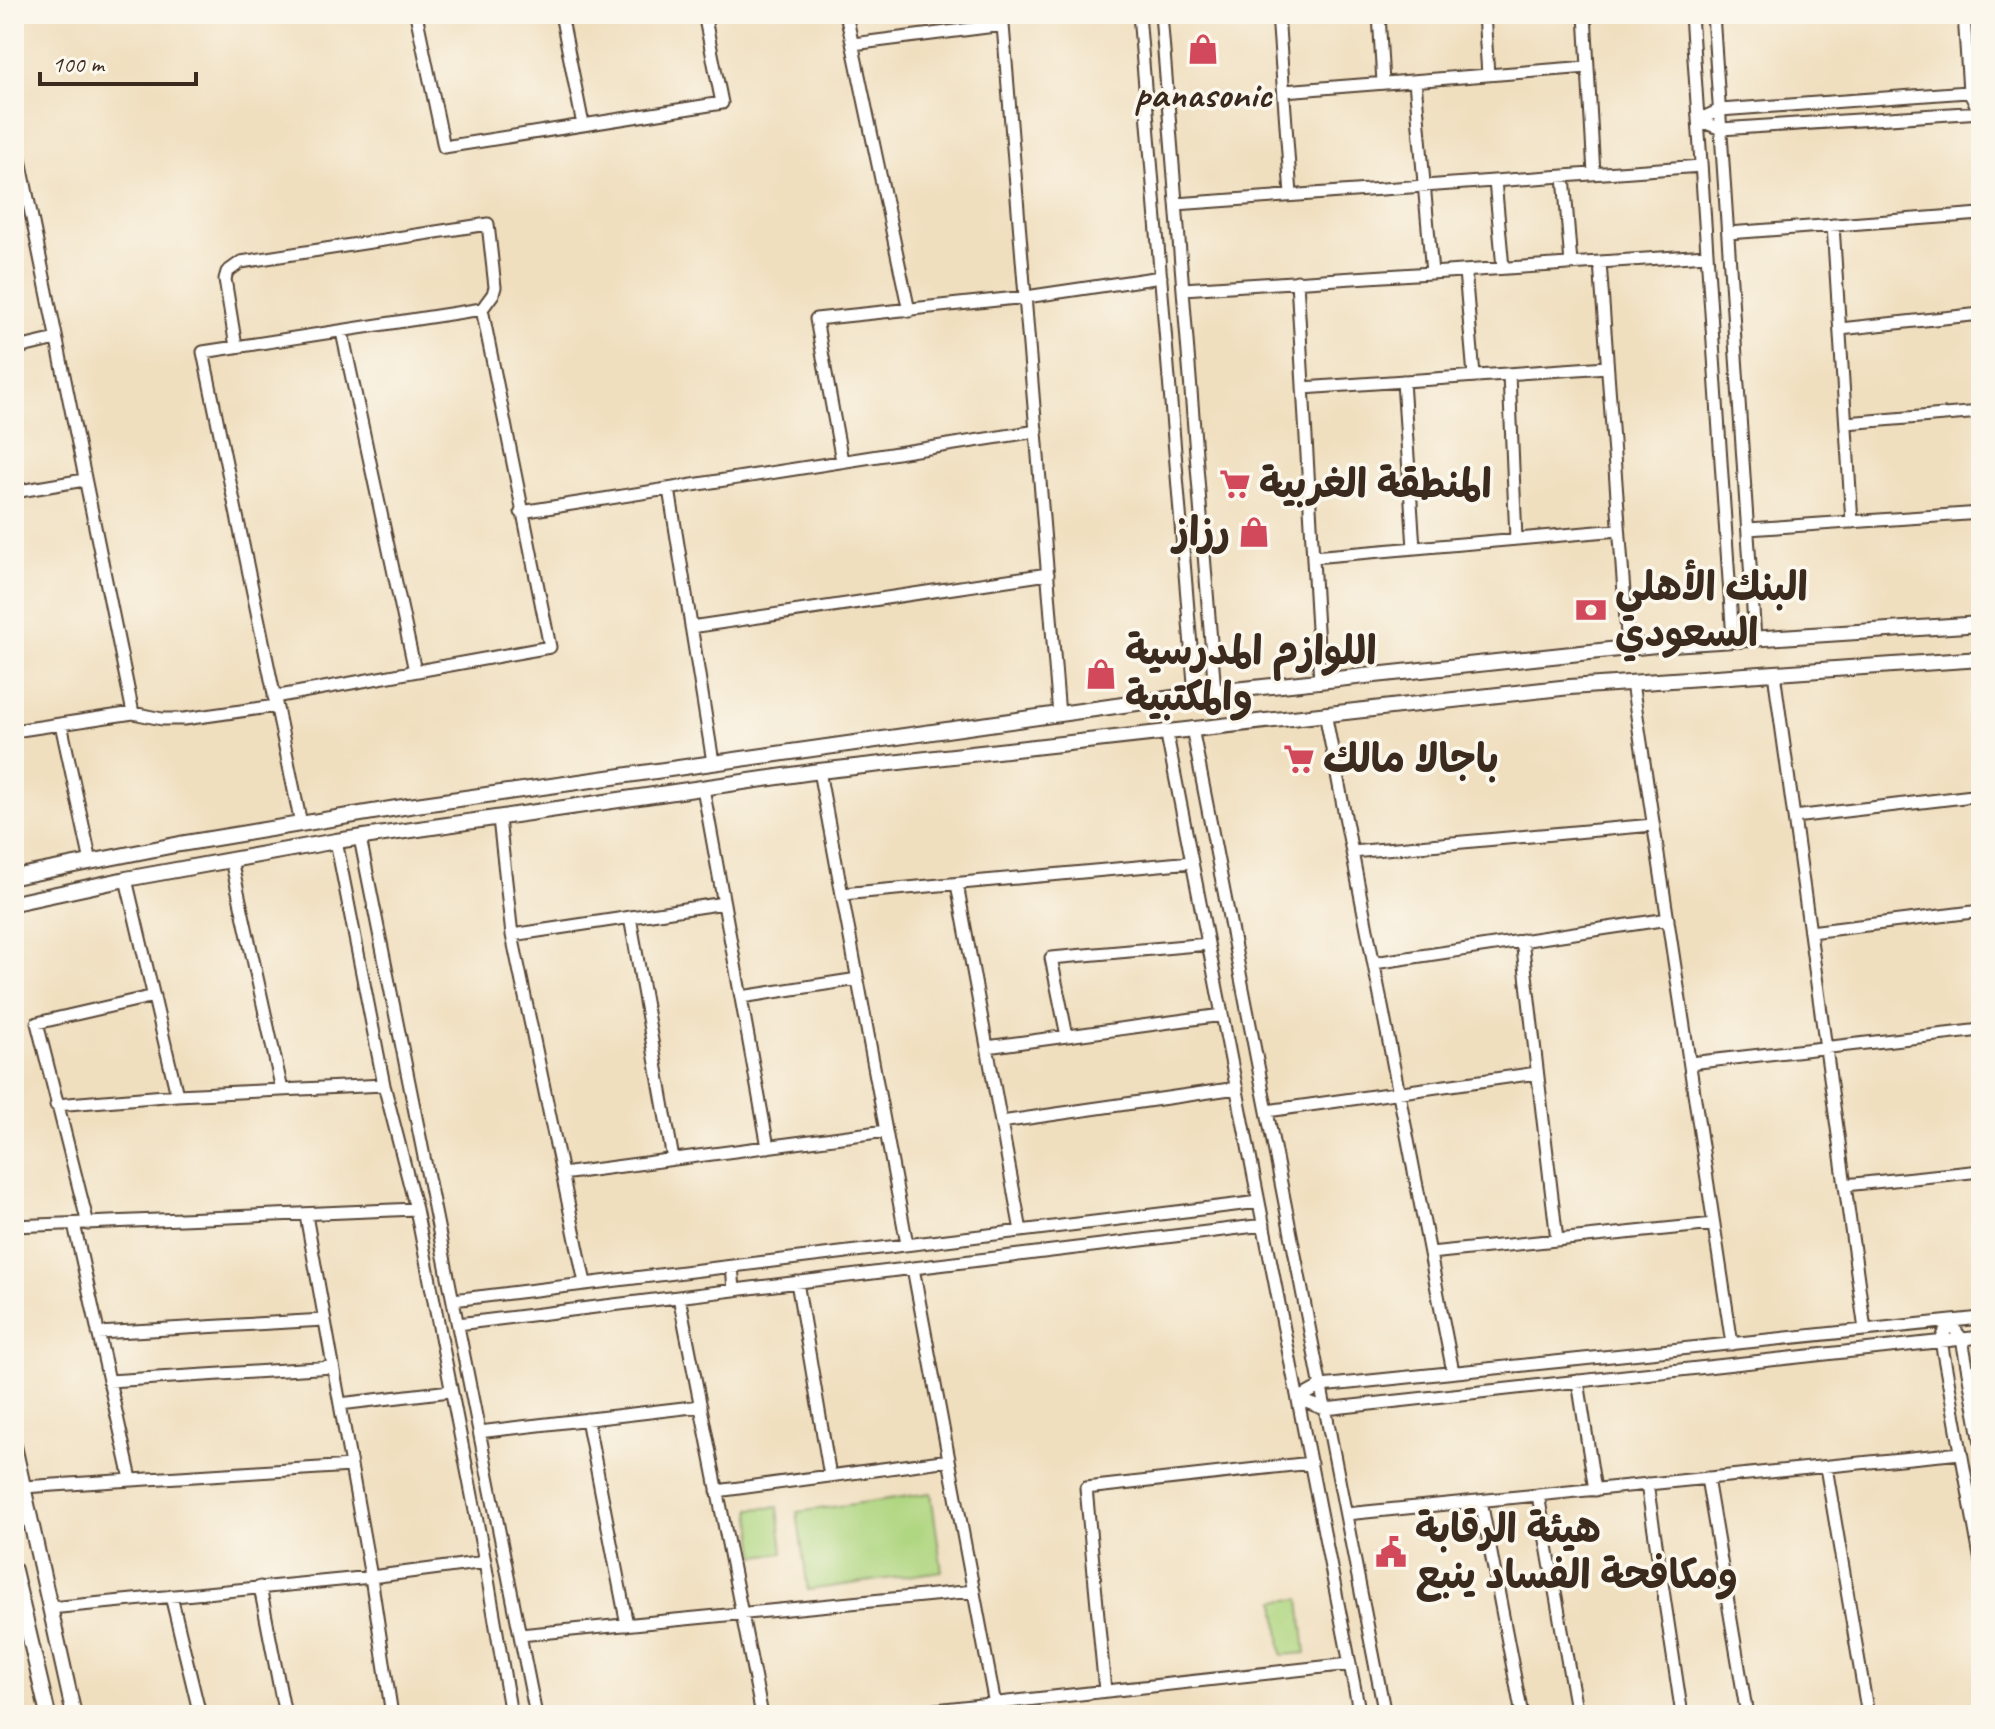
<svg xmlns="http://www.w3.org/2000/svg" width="1995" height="1729" font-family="Caveat,'Playpen Sans Arabic',sans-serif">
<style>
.green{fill:#afd680;stroke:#75804f;stroke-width:2}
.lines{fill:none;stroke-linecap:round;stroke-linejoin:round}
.minor-casing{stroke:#564536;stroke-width:15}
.major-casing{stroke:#564536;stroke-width:18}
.minor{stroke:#fff;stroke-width:11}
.major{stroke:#fff;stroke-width:14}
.labels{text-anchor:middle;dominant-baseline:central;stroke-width:7;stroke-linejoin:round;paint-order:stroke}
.poi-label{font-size:40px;font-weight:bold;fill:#3b2a1e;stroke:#fbf7ec;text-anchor:start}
</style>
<rect width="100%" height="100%" fill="#fbf7ec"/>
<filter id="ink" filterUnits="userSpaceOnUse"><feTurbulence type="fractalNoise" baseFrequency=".0125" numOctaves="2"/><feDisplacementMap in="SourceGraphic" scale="16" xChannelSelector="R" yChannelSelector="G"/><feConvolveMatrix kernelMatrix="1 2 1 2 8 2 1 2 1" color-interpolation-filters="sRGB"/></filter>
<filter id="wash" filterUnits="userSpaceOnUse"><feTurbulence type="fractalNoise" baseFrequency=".006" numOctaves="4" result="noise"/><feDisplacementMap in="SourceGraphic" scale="32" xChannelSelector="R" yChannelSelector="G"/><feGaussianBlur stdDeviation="1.8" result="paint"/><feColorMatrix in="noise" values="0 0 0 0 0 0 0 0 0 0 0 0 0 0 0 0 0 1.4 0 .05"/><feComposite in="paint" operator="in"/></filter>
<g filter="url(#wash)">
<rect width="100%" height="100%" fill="#f0dfbf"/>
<path class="green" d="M931 1493 942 1571 808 1590 797 1512Z
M778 1507 783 1553 756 1556 751 1509Z
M1300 1599 1306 1653 1282 1655 1276 1601Z"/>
</g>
<g filter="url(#ink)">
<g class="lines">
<defs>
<path id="minor" d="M416 14 444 147 722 103 704 14
M561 14 583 125
M846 14 909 311
M1139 14 1195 695
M1161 14 1215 692
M1278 14 1291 195
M1379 14 1383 83
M1484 14 1488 75
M1585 14 1594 174
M1691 14 1733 640
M1713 14 1755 639
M1964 14 1969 92 1980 112 1981 110
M853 44 1003 25 1059 715
M1415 81 1432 273
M1284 91 1588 67
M1698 120 1720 110 1981 91
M1698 120 1721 129 1981 112
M14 130 133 713
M1564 176 1571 264
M1495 181 1503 268
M1176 204 1701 166
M1833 225 1852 522
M1728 233 1981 214
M1600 262 1628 648
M1465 271 1474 376
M1297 281 1320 681
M1183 289 1707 255
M1840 329 1981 314
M342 332 415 671
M236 347 225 279 227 272 241 262 488 224 495 287 493 294 482 309
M14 349 56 339
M1509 374 1516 539
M1403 381 1414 548
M1303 388 1607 367
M1846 423 1981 412
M842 461 816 319 1026 297 1161 277
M669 489 713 762
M14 492 84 480
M521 512 1037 431
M1748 529 1981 513
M1313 557 1619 530
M691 627 1048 574
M1774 673 1865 1330
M1632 683 1732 1344
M274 697 550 647 482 309 203 352 301 824
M1325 713 1453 1372
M61 724 91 862
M1192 728 1385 1715
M1166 730 1360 1715
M14 731 133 713 162 719H184L276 706
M819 771 907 1244
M703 788 768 1147
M1794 817 1981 795
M499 819 512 935 585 1283
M360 838 536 1715
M336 841 384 1085 416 1209 485 1562 511 1715
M1352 852 1653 825
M231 860 282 1090
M126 879 177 1095
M957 884 1021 1231
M842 894 1192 862
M630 917 673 1159
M1810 932 1981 911
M512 935 724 903
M1522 940 1557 1240
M1374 963 1668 919
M741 997 858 979
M1067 1036 1051 958 1208 944
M987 1047 1222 1015
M1690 1063 1981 1030
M56 1105 177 1095 384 1085
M1267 1111 1537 1073
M1001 1122 1237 1088
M562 1174 886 1131
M1845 1185 1981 1171
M306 1215 371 1577 392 1715
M74 1224 131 1479
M88 1224 37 1023 154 996
M14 1226 416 1209
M1430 1253 1714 1224
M732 1266 734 1290
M913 1268 997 1715
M797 1282 830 1476
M679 1297 762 1715
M453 1300 1259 1202
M458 1324 1264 1225
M98 1333 324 1320
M109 1381 333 1367
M1578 1381 1595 1490
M1298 1399 1321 1386 1981 1318
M1298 1399 1325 1409 1981 1337
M340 1404 450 1391
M587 1419 627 1625
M479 1432 701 1406
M1981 1443 1962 1339 1949 1322 1941 1341 1981 1562
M1826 1467 1868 1715
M1707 1478 1747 1715
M1647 1484 1682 1715
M23 1487 351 1466
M717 1491 949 1460
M1538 1495 1577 1715
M1481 1501 1522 1715
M1346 1514 1961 1453
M260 1587 285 1715
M171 1596 200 1715
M50 1608 371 1577 485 1562
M520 1635 974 1591
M1105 1691 1086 1488 1311 1463
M891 1715 1350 1664"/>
<path id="major" d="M14 877 180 844 409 806 1215 692 1656 645 1981 624
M14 903 126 879 336 841 819 771 1570 687 1981 659
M14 1446 74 1715
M14 1570 48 1715"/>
</defs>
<use href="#minor" class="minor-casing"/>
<use href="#major" class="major-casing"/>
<use href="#minor" class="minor"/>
<use href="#major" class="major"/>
</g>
</g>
<defs>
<symbol id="shop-bare" viewBox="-9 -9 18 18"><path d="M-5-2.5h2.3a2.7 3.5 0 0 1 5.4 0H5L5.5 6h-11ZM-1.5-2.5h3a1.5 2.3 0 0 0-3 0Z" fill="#d1495b" stroke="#fbf7ec" stroke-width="2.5" paint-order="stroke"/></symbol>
<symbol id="supermarket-bare" viewBox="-9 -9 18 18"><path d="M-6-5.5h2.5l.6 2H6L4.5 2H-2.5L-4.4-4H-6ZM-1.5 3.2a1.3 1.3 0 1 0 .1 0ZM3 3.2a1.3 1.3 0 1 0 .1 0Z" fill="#d1495b" stroke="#fbf7ec" stroke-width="2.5" paint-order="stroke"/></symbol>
<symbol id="bank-bare" viewBox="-9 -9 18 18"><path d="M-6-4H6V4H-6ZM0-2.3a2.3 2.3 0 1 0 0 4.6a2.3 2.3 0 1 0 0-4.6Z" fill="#d1495b" stroke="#fbf7ec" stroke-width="2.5" paint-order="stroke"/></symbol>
<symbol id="civic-bare" viewBox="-9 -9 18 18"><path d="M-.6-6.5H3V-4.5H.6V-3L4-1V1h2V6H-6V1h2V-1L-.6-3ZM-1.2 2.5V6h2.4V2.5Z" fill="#d1495b" stroke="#fbf7ec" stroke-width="2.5" paint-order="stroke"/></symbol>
</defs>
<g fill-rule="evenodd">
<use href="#shop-bare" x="1181" y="27" width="44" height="44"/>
<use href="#supermarket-bare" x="1213" y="462" width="44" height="44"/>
<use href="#shop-bare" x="1232" y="510" width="44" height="44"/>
<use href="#bank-bare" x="1569" y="588" width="44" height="44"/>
<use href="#shop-bare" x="1079" y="652" width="44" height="44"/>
<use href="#supermarket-bare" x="1277" y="737" width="44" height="44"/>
<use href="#civic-bare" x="1369" y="1530" width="44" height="44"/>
</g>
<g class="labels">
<g class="poi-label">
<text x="1203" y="94" text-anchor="middle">panasonic</text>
<text x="1259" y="484">المنطقة الغربية</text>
<text x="1230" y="532" text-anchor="end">رزاز</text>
<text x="1615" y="587">البنك الأهلي<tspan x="1615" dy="46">السعودي</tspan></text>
<text x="1125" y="651">اللوازم المدرسية<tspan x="1125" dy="46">والمكتبية</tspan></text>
<text x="1323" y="759">باجالا مالك</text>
<text x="1415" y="1529">هيئة الرقابة<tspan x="1415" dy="46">ومكافحة الفساد ينبع</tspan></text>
</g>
</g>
<rect width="1995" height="1729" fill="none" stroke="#fbf7ec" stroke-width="48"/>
<path d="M40 72v12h156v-12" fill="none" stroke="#3b2a1e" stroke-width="4"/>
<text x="52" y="72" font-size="24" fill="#3b2a1e" stroke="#fbf7ec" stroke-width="6" paint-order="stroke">100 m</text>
</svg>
